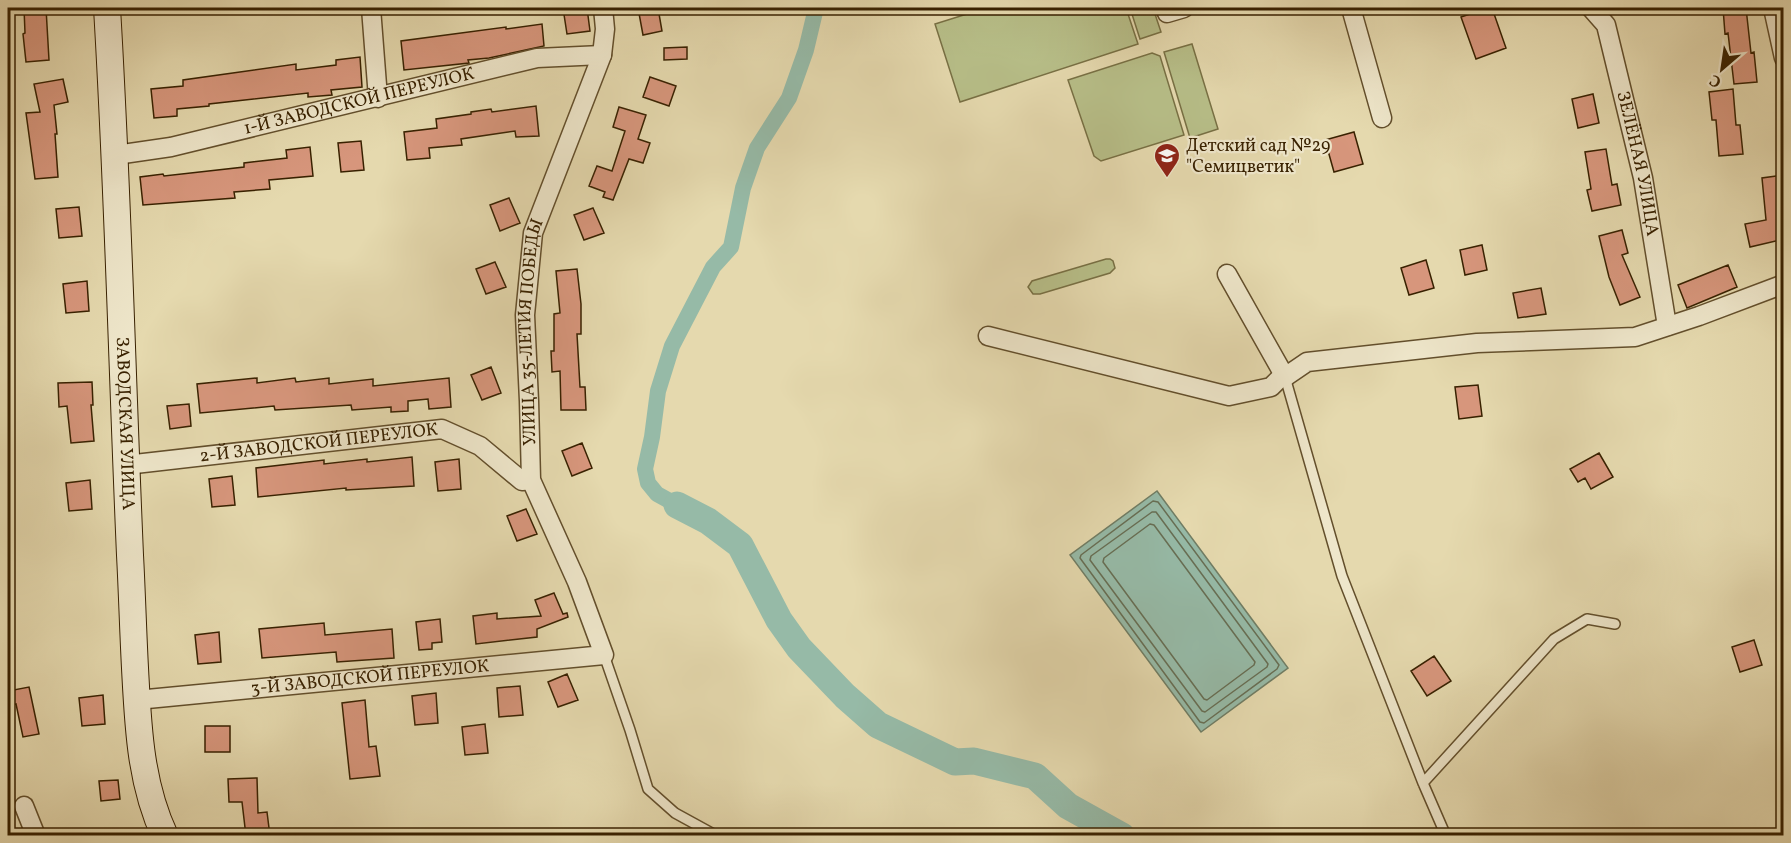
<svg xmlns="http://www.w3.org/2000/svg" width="1791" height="843" font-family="Vollkorn,serif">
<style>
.green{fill:#b7be88;stroke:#787044;stroke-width:1.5}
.water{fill:#96baa7;stroke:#707d64;stroke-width:1.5}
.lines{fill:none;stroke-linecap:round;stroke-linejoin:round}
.shore{stroke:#676e54;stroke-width:1.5}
.canal{stroke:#96baa7;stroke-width:16}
.river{stroke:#96baa7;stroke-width:27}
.building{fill:#d7967c;stroke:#382100;stroke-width:1.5}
.service-casing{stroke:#634f2c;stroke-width:12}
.minor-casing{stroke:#634f2c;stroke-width:21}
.secondary-casing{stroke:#382100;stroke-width:28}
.service{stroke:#eee6ca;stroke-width:9}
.minor{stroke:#eee6ca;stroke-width:18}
.secondary{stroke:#eee6ca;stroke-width:26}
.labels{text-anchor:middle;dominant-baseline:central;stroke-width:4.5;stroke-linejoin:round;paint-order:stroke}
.street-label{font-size:18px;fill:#382100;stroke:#eee6ca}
.poi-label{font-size:18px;fill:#382100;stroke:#eee6ca;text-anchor:start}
</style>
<rect width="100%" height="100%" fill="#e5d9ae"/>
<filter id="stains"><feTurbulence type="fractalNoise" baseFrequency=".00333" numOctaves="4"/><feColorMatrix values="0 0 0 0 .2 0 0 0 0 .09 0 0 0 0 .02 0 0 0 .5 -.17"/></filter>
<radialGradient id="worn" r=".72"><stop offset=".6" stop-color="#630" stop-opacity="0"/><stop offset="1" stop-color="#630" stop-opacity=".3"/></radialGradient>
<path class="green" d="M986 8H1126L1138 44 960 102 935 24Z
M1130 8H1153L1161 32 1140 39Z
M1192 44 1218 129 1190 138 1164 52Z
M1152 53 1160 56 1184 135 1101 161 1094 156 1068 80Z
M1106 259H1110L1113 261 1115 268 1110 273 1040 294H1033L1028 287 1032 281Z"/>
<path class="water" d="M1157 491 1288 668 1201 732 1070 555Z"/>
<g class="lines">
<path class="shore" d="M1153 501 1158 502 1279 665 1277 669 1204 723 1200 722 1080 558 1081 555Z
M1152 512H1156L1268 664 1267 667 1205 712 1202 711 1090 560 1091 556Z
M1150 524 1154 525 1255 662 1254 665 1207 700 1204 699 1103 562 1104 558Z"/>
<path class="canal" d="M677 505 657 494 648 483 645 469 652 437 658 391 672 346 713 267 731 247 743 188 757 148 789 98 806 50 816 8"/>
<path class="river" d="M677 505 708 521 740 545 779 620 799 648 845 696 878 725 955 762 974 761 1035 776 1068 806 1122 836"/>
</g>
<path class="building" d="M24 8H46L49 60 26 62 23 34 25 33Z
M563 8H587L590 31 567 34Z
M638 8H658L662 31 643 35Z
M1488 8H1492L1506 48 1476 59 1461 17Z
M1723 8H1746L1751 53 1754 52 1757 82 1734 84 1728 33 1725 34Z
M542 24 544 46 489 58 468 60 469 63 404 70 401 41 506 27V29Z
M687 47V59L664 60V48Z
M360 57 362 87 331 90 332 95 308 97V93L209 104V106L177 109V116L154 118 151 89 183 86V80L296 64V70L336 65V60Z
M650 77 676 86 669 106 643 97Z
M63 79 68 102 54 105 57 134H55L58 177 35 179 26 113 40 112 34 84Z
M1733 89 1736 125H1740L1743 154 1719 156 1716 120H1712L1709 92Z
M1593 94 1599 123 1578 128 1572 99Z
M536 106 539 136 516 137 515 131 461 139 462 145 429 148 430 158 407 160 404 132 437 128 436 119 471 114V112L491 109 492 112Z
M619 107 646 115 638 139 650 143 643 163 629 159 613 200 603 197 605 192 589 186 597 166 612 171 625 131 613 127Z
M1354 132 1363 164 1334 172 1325 140Z
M361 141 364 170 341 172 338 143Z
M310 147 313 176 269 180 270 189 234 192 235 198 143 205 140 177 163 174 164 176 244 167V163L287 158 286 150Z
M1606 149 1612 185 1617 184 1621 205 1592 211 1587 190 1591 189 1585 152Z
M1784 175V239L1750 247 1745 224 1766 220 1762 178Z
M509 198 520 223 500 231 490 205Z
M79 207 82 236 59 238 56 209Z
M593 208 604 233 584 240 574 215Z
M1622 230 1628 253 1622 255 1640 297 1620 305 1609 277 1599 236Z
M1482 245 1487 270 1465 275 1460 250Z
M1426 260 1434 288 1409 295 1401 268Z
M495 262 506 287 486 294 476 269Z
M1728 265 1737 287 1687 308 1678 285Z
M577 269 581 304V334H577L580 387H585L586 410H561L560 371 552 372 551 351H554V314L560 313 556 271Z
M87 281 89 311 66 313 63 284Z
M1541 288 1546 314 1518 318 1513 293Z
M491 367 501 393 482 400 471 375Z
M257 378V383L295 378 296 382 329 378V384L373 379V386L449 378 451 407 429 409 428 399 408 401V411L391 412V407L352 410 351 405 275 410 274 406 200 413 197 384Z
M92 382 93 405H91L94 441 71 443 67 406 59 407 58 383Z
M1478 385 1482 416 1459 419 1455 387Z
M189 404 191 426 170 429 167 406Z
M582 443 592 468 572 476 562 451Z
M1599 453 1613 477 1591 489 1585 478 1578 482 1570 469Z
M412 457 414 486 346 490V488L258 497 256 468 324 460V464L367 459V462Z
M459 459 461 489 438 491 435 462Z
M232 476 235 505 212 507 209 479Z
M90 480 92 509 69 511 66 483Z
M526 509 537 534 517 541 507 516Z
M554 593 563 614 567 613 568 617 537 629V637L476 644 473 616 497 613V619L541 616 535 600Z
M440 619 442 642 432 643V649L419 650 416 622Z
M324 623 325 635 392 629 394 658 337 662 336 652 262 658 259 629Z
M219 632 221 662 198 664 195 635Z
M1754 640 1762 665 1740 672 1732 647Z
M1434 656 1451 681 1427 696 1411 671Z
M567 674 578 700 558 707 548 682Z
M520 686 523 715 499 717 497 688Z
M29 687 39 734 23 737 16 704 8 706V691Z
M436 693 438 723 415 725 412 696Z
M103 695 105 724 82 726 79 698Z
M365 700 369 747 376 746 380 776 350 779 342 703Z
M485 724 488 753 465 755 462 727Z
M205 726H230V752H205Z
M257 778 258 813 267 812 270 836H246L242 802H229L228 779Z
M118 780 120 799 101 801 99 781Z"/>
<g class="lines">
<defs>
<path id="service" d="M1285 377 1342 576 1423 783 1446 836
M604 655 630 730 648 789 675 813 717 836
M1423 783 1554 639 1587 619 1615 624"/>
<g id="minor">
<path d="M371 8 378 98"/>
<path d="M1351 8 1382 118"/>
<path id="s1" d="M1591 8 1606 25 1643 178 1667 326"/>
<path d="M1773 8 1784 58"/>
<path d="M1167 13 1184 8"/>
<path id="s2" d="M116 155 171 147 537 58 602 55"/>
<path d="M1227 274 1285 377"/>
<path d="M988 336 1229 396 1271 387 1280 378 1285 377 1307 362 1477 343 1635 337 1699 316 1784 284"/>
<path id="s3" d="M126 465 442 429 480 446 522 481 531 480"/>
<path id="s4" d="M137 700 604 655 577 582 531 480 529 401 525 315 533 233 602 55 605 29 603 8"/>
<path d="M24 806 36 836"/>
</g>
<g id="secondary">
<path id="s5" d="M107 8C118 190 122 372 130 555 132 592 133 630 135 668 138 725 140 783 165 836"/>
</g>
</defs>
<use href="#service" class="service-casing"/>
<use href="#minor" class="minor-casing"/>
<use href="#secondary" class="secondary-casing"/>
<use href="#service" class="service"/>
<use href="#minor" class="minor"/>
<use href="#secondary" class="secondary"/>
</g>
<defs>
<symbol id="school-pin" viewBox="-11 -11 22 30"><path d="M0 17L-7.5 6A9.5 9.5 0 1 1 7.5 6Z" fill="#8f2418" stroke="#eee6ca"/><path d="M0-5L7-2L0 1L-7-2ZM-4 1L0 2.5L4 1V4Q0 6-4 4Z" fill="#fff"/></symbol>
</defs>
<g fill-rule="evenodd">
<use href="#school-pin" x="1152" y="141" width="30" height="40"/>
</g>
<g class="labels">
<g class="street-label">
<text stroke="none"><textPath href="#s2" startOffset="249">1-Й ЗАВОДСКОЙ ПЕРЕУЛОК</textPath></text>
<text stroke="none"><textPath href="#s1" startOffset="165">ЗЕЛЁНАЯ УЛИЦА</textPath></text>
<text stroke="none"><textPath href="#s4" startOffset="807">УЛИЦА 35-ЛЕТИЯ ПОБЕДЫ</textPath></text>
<text stroke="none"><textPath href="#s5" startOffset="416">ЗАВОДСКАЯ УЛИЦА</textPath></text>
<text stroke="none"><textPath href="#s3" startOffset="194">2-Й ЗАВОДСКОЙ ПЕРЕУЛОК</textPath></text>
<text stroke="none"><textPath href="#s4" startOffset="234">3-Й ЗАВОДСКОЙ ПЕРЕУЛОК</textPath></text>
</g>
<g class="poi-label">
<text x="1186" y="146">Детский сад №29<tspan x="1186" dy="21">"Семицветик"</tspan></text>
</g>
</g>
<rect width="1791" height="843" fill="none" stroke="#e5d9ae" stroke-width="30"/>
<rect x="9" y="9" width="1773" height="825" fill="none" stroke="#382100" stroke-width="3"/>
<rect x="15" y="15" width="1761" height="813" fill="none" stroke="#382100" stroke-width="1.5"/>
<g transform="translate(1722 69) rotate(209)" stroke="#eee6ca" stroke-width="4.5" paint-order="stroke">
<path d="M0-4.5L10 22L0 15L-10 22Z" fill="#382100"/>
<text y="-9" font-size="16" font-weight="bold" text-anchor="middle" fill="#382100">С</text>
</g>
<rect width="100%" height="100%" filter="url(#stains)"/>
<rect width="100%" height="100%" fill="url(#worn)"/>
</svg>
